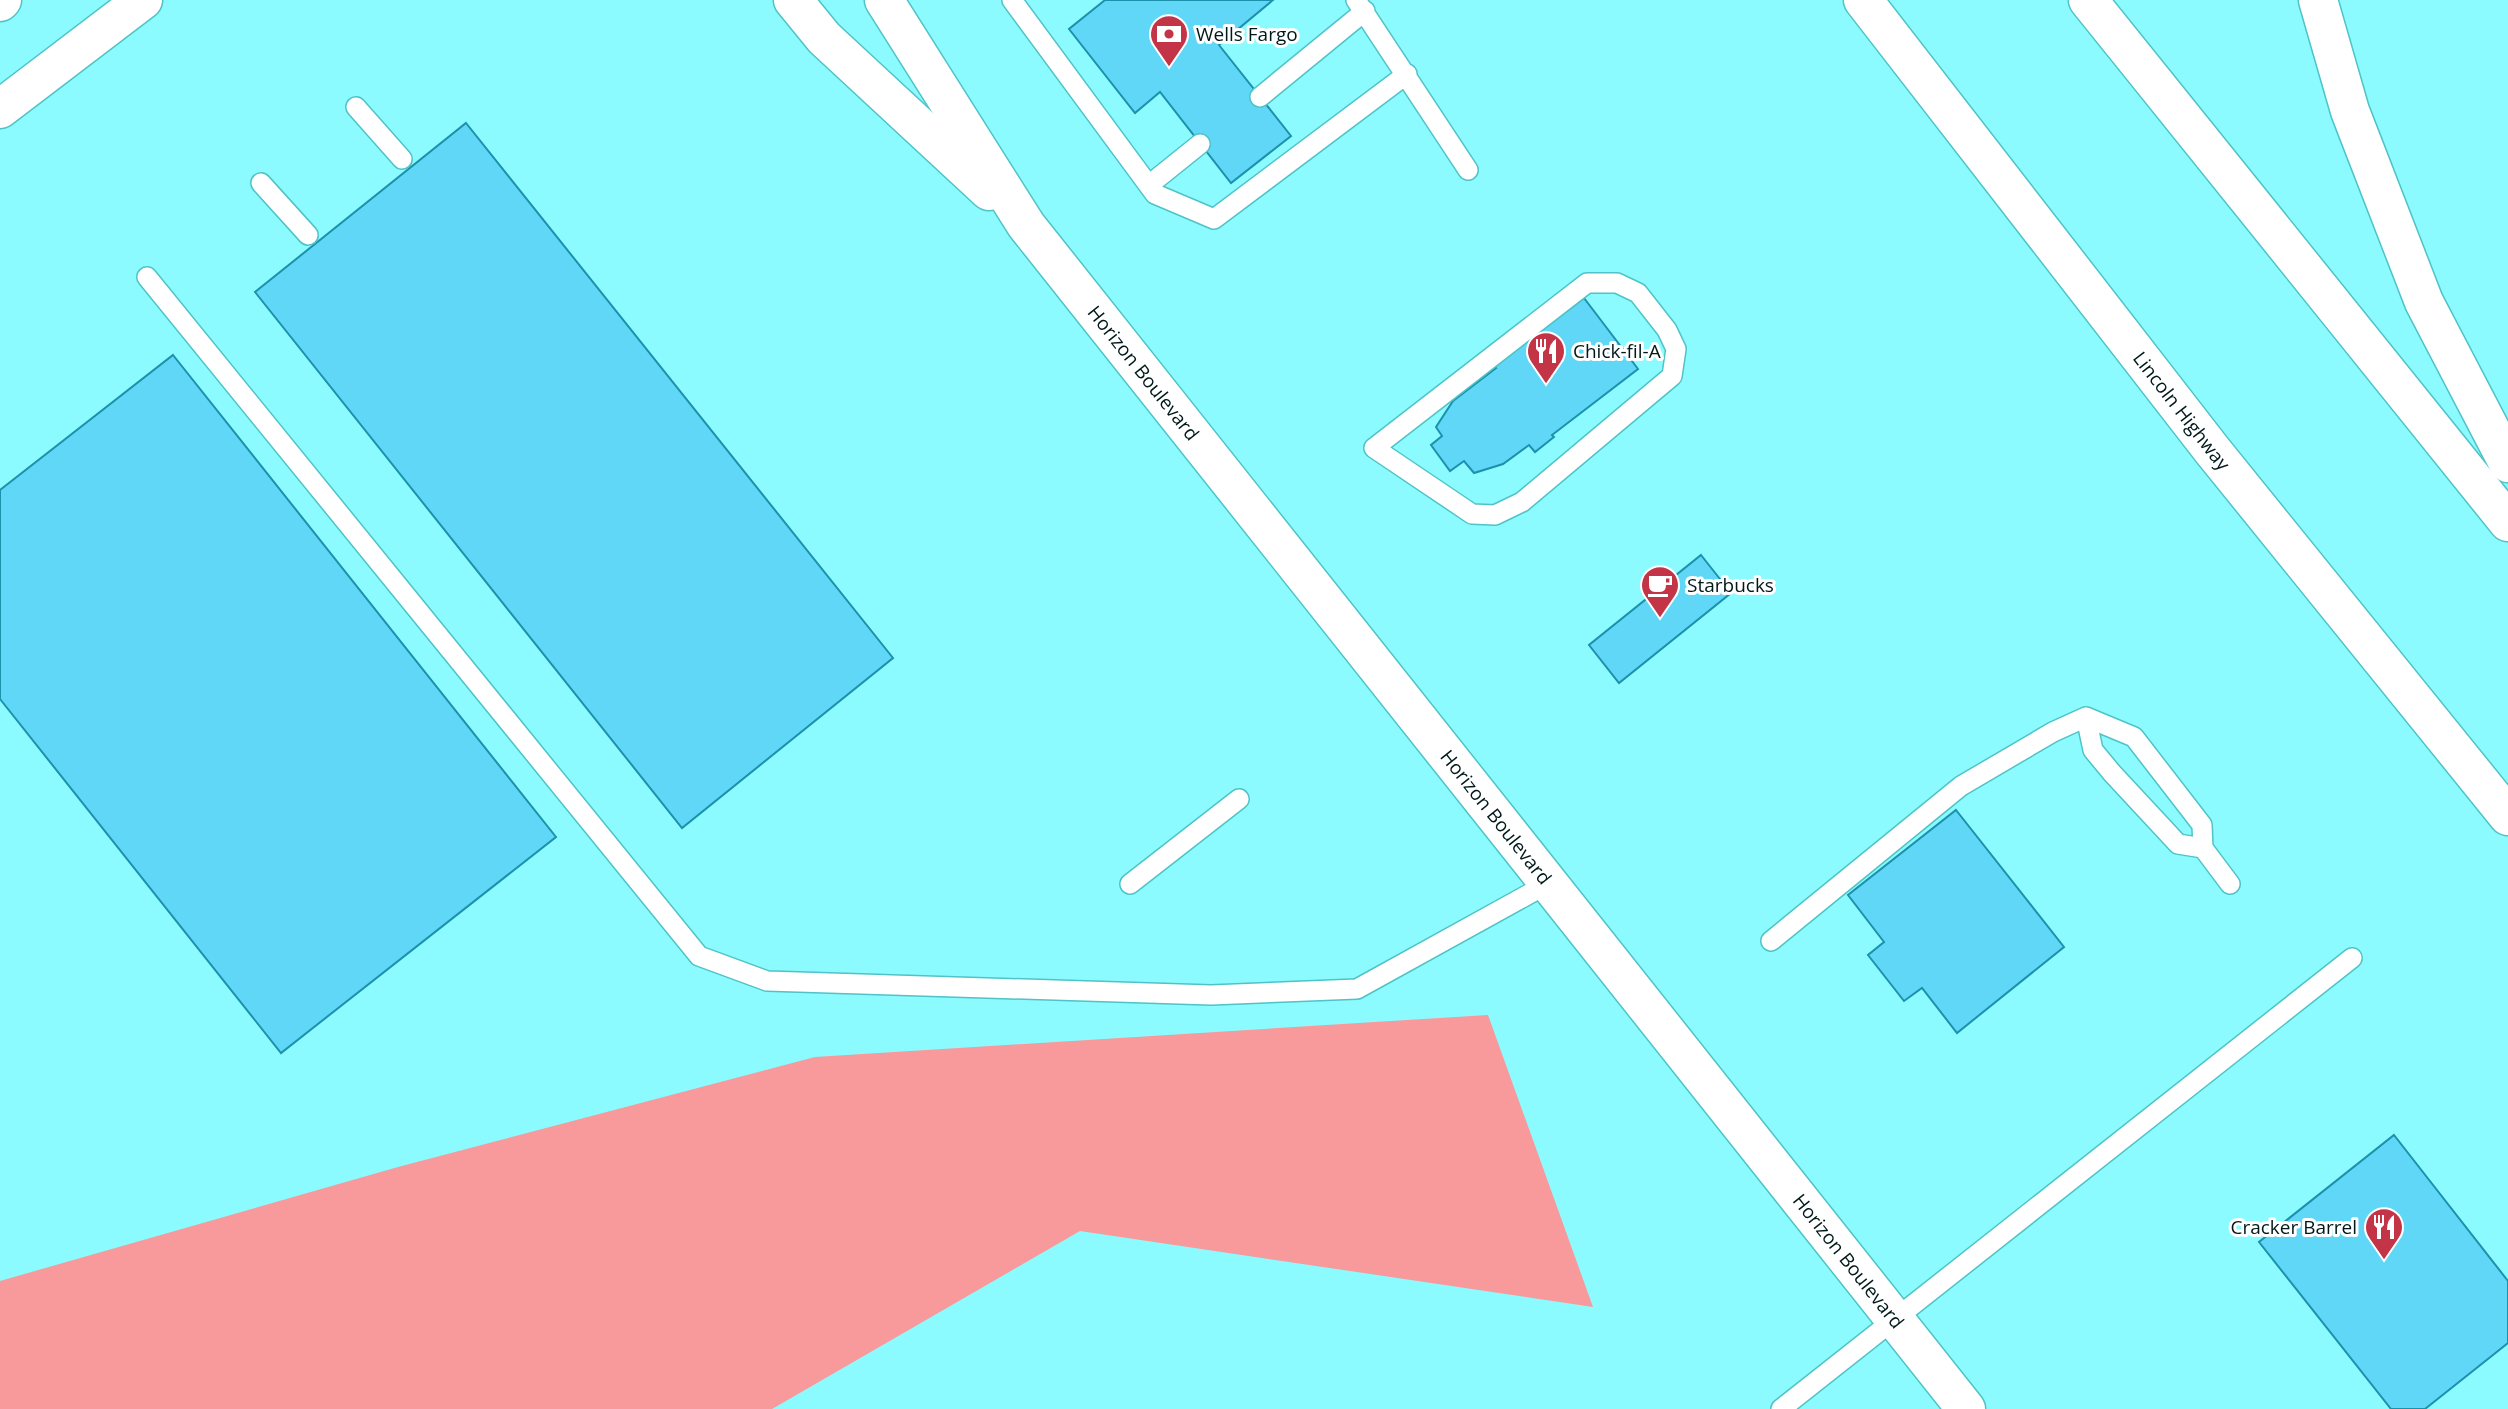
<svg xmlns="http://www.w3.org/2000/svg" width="2508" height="1409" font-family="'Open Sans',sans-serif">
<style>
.forest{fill:#f8999b}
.building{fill:#61d7f7;stroke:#1c91ac;stroke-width:2}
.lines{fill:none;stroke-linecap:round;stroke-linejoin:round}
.lane-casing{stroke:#4fc3c7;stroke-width:22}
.secondary-casing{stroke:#4fc3c7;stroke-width:41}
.highway-casing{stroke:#4fc3c7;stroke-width:41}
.lane{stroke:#fff;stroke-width:19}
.secondary{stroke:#fff;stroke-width:38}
.highway{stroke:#fff;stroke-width:38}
.labels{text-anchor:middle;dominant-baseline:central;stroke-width:6;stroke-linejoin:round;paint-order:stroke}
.poi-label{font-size:19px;fill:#011819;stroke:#fff;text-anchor:start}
.street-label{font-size:19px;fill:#011819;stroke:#fff}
</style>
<rect width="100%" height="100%" fill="#8bfbff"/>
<path class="forest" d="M1488 1015 1593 1307 1080 1231 772 1409H0V1281L398 1167 815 1057Z"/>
<path class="building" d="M1105 0H1273L1219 45 1291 136 1231 183 1160 92 1135 113 1069 29Z
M466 123 893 658 682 828 255 292Z
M1584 298 1638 369 1552 435 1554 437 1535 452 1529 445 1503 464 1474 473 1464 461 1450 471 1431 445 1442 436 1436 427 1453 401 1496 368 1492 363 1515 350Z
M173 355 556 837 281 1053 0 699V490Z
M1701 555 1731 593 1619 683 1589 645Z
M1956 810 2064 947 1957 1033 1922 988 1904 1001 1868 955 1884 942 1848 895Z
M2394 1135 2508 1281V1343L2425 1409H2391L2259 1242Z"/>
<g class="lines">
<defs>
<path id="lane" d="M1012 0 1155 194 1214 219 1407 74
M1356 0 1468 170
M1260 97 1365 11
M356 107 402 159
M261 183 308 235
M1149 185 1200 144
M147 277 699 956 767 981 1211 995 1357 989 1549 883
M1587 283H1617L1638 293 1667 330 1676 349 1672 376 1522 502 1495 515 1472 514 1374 448Z
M2086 717 2093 750 2112 773 2178 844 2203 848
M1130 884 1239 799
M1771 941 1961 786 2053 732 2086 717 2134 737 2202 825 2203 848 2230 884
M1781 1409 2352 958"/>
<g id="secondary">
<path d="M793 0 824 38 989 191"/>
<path id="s1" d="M884 0 1026 225 1966 1409"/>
<path d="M0 2 2 0"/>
<path d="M0 109 143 0"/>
</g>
<g id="highway">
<path id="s2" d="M1863 0 2212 450 2508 816"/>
<path d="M2088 0 2508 522"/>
<path d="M2318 0 2350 111 2424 302 2508 463"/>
</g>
</defs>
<use href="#lane" class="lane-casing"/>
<use href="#secondary" class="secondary-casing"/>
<use href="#highway" class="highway-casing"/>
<use href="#lane" class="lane"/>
<use href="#secondary" class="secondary"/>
<use href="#highway" class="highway"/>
</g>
<defs>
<symbol id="bank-pin" viewBox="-11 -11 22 30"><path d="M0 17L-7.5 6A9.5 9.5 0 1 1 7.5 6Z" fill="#c43447" stroke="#fff"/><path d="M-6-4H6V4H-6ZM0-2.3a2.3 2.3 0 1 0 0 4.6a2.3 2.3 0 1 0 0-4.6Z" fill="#fff"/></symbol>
<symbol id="restaurant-pin" viewBox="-11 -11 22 30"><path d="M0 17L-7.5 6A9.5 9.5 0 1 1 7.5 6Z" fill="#c43447" stroke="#fff"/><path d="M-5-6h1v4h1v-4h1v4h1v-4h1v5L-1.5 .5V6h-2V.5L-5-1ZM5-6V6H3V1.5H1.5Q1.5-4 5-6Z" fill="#fff"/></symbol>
<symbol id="cafe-pin" viewBox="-11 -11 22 30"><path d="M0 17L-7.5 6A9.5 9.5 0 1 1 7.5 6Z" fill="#c43447" stroke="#fff"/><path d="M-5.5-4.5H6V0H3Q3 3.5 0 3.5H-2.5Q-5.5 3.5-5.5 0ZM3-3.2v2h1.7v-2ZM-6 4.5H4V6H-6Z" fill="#fff"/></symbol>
</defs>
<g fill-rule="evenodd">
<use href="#bank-pin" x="1147" y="12" width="44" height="60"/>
<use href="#restaurant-pin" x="1524" y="329" width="44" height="60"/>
<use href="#cafe-pin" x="1638" y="563" width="44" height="60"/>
<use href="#restaurant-pin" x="2362" y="1205" width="44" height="60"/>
</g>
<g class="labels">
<g class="poi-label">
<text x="1196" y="34">Wells Fargo</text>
<text x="1573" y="351">Chick-fil-A</text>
<text x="1687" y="585">Starbucks</text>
<text x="2357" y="1227" text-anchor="end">Cracker Barrel</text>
</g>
<g class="street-label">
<text stroke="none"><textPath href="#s1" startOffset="455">Horizon Boulevard</textPath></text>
<text stroke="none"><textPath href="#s2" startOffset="520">Lincoln Highway</textPath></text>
<text stroke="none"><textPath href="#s1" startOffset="1022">Horizon Boulevard</textPath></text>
<text stroke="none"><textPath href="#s1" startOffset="1589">Horizon Boulevard</textPath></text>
</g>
</g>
</svg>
